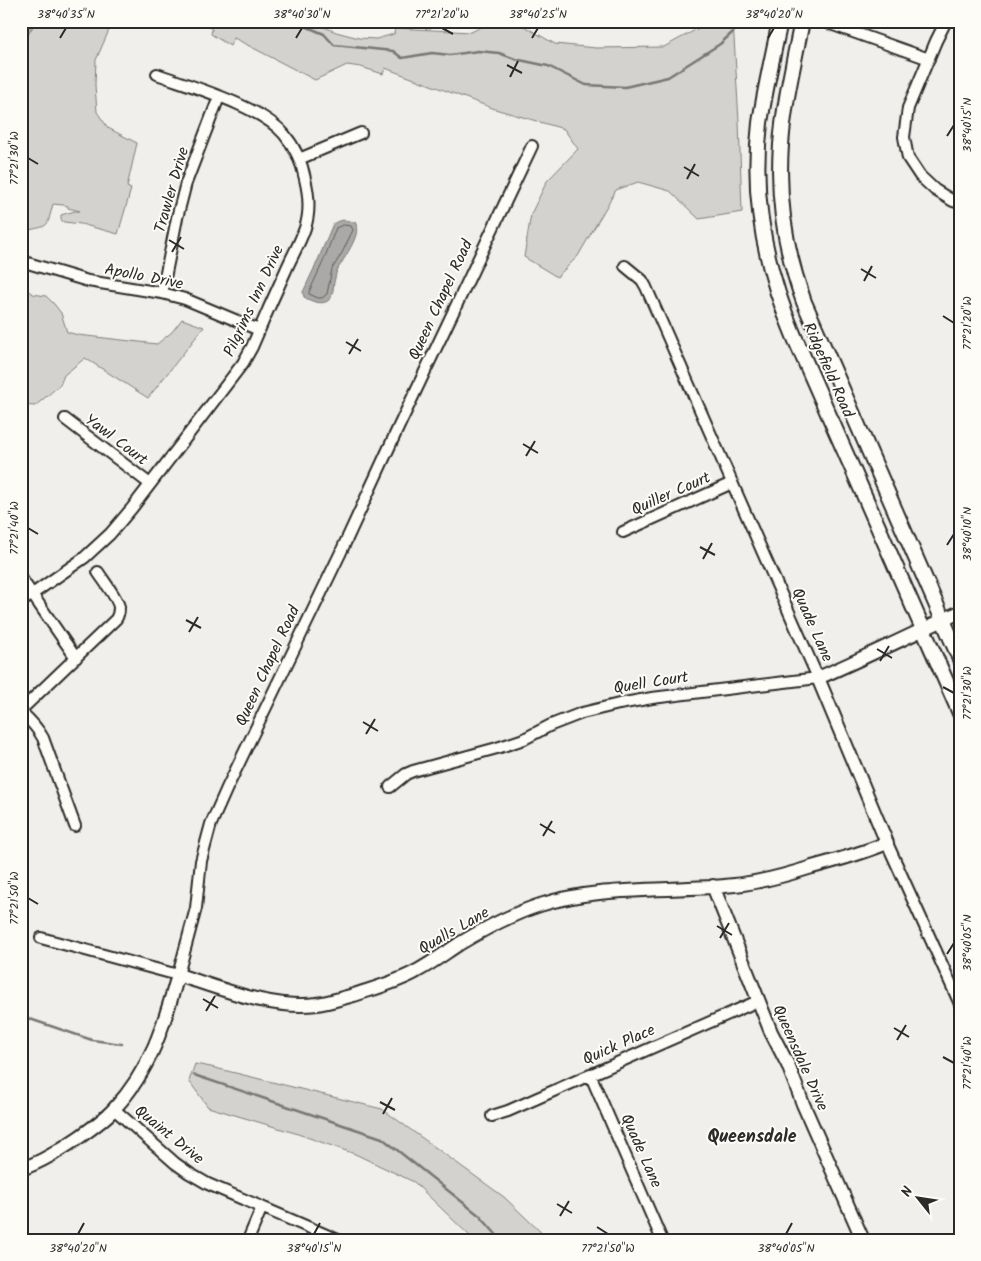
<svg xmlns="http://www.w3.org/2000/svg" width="981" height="1261" font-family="Kalam,sans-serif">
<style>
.green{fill:#d3d2cf;stroke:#7f7e7d}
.water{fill:#aaa9a7;stroke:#777775}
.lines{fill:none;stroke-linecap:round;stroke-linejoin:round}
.shore{stroke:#5e5d5d;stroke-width:1}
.stream{stroke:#777775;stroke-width:2.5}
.minor-casing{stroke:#2b2b2b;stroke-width:14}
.tertiary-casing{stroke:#2b2b2b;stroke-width:16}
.secondary-casing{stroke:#2b2b2b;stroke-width:18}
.minor{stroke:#fdfcf7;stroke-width:10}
.tertiary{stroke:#fdfcf7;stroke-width:12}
.secondary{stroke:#fdfcf7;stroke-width:14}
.ticks{fill:none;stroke:#2b2b2b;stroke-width:2}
.labels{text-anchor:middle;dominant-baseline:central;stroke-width:4;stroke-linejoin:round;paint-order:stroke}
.street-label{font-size:16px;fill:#2b2b2b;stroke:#fdfcf7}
.neighbourhood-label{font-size:18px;font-weight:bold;fill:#2b2b2b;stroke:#fdfcf7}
.neatline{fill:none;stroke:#2b2b2b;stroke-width:2}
.ticks-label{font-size:12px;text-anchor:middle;fill:#2b2b2b}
</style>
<rect width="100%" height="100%" fill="#f0efeb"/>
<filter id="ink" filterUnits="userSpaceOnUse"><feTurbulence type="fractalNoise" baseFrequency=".02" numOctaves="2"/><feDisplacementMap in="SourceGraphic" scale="10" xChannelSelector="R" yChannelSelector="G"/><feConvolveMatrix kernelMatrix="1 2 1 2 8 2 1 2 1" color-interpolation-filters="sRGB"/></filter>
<g filter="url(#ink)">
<path class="green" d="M21 21H113L96 60 95 85 97 112 108 128 137 143 127 187 131 189 118 234 81 224 64 222 61 220V215L75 211H80L68 208V206L63 205 53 204C46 229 51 225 25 231H21V200L23 186 21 185Z
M197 21H310L336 32 359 38 376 39 394 34 395 28 471 32 494 21H515L555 44 596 48 664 47 712 21H733L739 121 742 212 699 219 670 191 638 182 616 190 578 256 557 277 524 257 531 214 547 181 578 149 564 129 495 109 385 68 383 74 361 67 347 65 315 80 234 38 230 46 211 34 212 29Z
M21 282 27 283V290L33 294 46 296 54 304 61 313 67 332 78 335 157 344 172 332 182 319 204 327 148 398 85 358 64 375 60 385 35 406 21 405Z
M195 1064 211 1067 382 1109 504 1197 549 1240H474L414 1182 355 1154 295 1133 208 1107 189 1081Z"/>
<path class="water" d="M21 21H36L29 33 21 49Z
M344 220 355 222C362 233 347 253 341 264 338 268 336 272 335 278 333 284 334 291 331 297 326 307 312 302 304 297L303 292 318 260 332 226C335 221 339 221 344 220Z"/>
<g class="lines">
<path class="shore" d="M344 225 351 226 353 230 342 253 332 269 327 294 322 298H318L309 294V292L323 262 336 228Z"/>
<path class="stream" d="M292 21 310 28 324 34 334 45 393 51 402 58 432 53 450 55 478 51 499 53 515 59 548 66 586 85 625 87 668 77 720 44 745 21
M21 1016 92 1040 122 1044
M194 1075 382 1138 480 1216 501 1240"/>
<defs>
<path id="minor" d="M822 21 929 59
M946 21 936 41 908 108 904 137 908 158 920 176 935 190 953 201 960 203
M299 159 361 133
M21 261 88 281 162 293 185 299 259 330
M162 293 177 218 186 183 219 97
M65 419 150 484
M623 532 732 483
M21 578 76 658
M21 602 84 558 110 534 132 508 243 363 252 347C263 321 274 296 286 270 292 256 300 243 305 228 310 213 309 195 305 179 302 163 295 147 284 134 260 106 193 87 157 74
M21 710 116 619C118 616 119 612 119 607 118 599 103 580 98 572
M21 712C30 720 37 727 43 738L75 826
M390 787 406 774 413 771 497 748 524 739 551 725 582 713 619 704 652 698 818 678 646 287 642 280 625 266
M887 843 960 1004
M41 938 178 975 196 908 201 861 211 824 227 788 340 554 399 426 532 146
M590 1074 662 1240
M114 1109 175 1163 189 1173 208 1184 338 1240
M492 1116 508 1111 758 1001
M248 1240 262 1207"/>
<path id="tertiary" d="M713 886 771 1032 788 1065 803 1104 863 1240
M21 1169C42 1162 60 1150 78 1138 91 1129 104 1120 114 1109 151 1070 164 1024 178 975 221 988 271 1010 317 1004 330 1002 342 998 354 995 375 988 398 982 417 971 432 963 445 953 459 944 484 929 512 914 540 905 603 885 670 892 735 885 761 882 787 875 812 867 838 860 863 853 887 843L818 678C866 657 913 634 960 612"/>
<path id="secondary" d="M780 21C773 55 765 89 760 123 751 198 765 268 794 336L960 713
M802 21C794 62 784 103 781 145 777 200 785 250 804 302L960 659"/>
</defs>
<use href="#minor" class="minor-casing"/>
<use href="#tertiary" class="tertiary-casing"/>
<use href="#secondary" class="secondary-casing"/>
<use href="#minor" class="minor"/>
<use href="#tertiary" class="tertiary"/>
<use href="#secondary" class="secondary"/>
</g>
</g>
<path class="ticks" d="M442 28 453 34M60 38 66 28M296 38 302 28M532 38 538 28M768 38 774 28M507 65 522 73M510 77 518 61M947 136 954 125M28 158 38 164M684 167 699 176M687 179 695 164M169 240 184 249M172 252 181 237M861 269 876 278M864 281 872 266M943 316 954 323M346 342 361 351M349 354 358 339M523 444 538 453M526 456 535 441M28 528 38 534M947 545 954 534M700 547 715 555M703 559 712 543M186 620 201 628M189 632 198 617M877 649 892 658M880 661 889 646M943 687 954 693M363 722 378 731M366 734 375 719M540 824 555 833M543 836 552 821M28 898 38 904M717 926 732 935M720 938 729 923M947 954 954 943M203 999 218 1008M206 1011 215 996M894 1028 909 1037M897 1040 906 1025M943 1057 954 1063M380 1102 395 1110M383 1114 392 1098M557 1204 572 1213M560 1216 569 1201M597 1227 608 1234M78 1234 84 1223M314 1234 320 1223M786 1234 792 1223"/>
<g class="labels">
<g class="street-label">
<text transform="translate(172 190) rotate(-74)">Trawler Drive</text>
<text transform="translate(144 277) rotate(11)">Apollo Drive</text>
<text transform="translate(441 300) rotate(-65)">Queen Chapel Road</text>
<text transform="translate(254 301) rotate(-65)">Pilgrims Inn Drive</text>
<text transform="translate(828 370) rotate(66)">Ridgefield Road</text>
<text transform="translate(116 440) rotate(37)">Yawl Court</text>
<text transform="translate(671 494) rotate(-24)">Quiller Court</text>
<text transform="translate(812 625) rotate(66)">Quade Lane</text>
<text transform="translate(268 666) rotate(-65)">Queen Chapel Road</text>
<text transform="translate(651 683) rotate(-9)">Quell Court</text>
<text transform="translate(454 931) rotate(-30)">Qualls Lane</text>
<text transform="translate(619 1045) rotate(-24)">Quick Place</text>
<text transform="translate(800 1058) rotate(66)">Queensdale Drive</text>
<text transform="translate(169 1135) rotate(39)">Quaint Drive</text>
<text transform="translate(641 1151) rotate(66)">Quade Lane</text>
</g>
<g class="neighbourhood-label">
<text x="752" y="1137">Queensdale</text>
</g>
</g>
<rect width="981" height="1261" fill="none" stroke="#fdfcf7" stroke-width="55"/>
<g transform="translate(918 1198) rotate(300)" stroke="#fdfcf7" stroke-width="4" paint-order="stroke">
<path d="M0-4L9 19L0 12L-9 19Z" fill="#2b2b2b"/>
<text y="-8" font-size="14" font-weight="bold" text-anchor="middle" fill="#2b2b2b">N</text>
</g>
<rect x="28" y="28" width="926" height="1206" class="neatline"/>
<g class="ticks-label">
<text x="66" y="18">38°40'35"N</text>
<text x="302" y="18">38°40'30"N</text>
<text x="442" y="18">77°21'20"W</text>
<text x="538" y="18">38°40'25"N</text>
<text x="774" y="18">38°40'20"N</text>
<text transform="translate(967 125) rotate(-90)" y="4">38°40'15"N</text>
<text transform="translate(14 158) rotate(-90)" y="4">77°21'30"W</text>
<text transform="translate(967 323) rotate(-90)" y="4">77°21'20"W</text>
<text transform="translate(14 528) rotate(-90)" y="4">77°21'40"W</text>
<text transform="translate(967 534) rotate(-90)" y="4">38°40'10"N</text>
<text transform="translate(967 693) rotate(-90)" y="4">77°21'30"W</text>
<text transform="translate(14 898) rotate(-90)" y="4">77°21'50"W</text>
<text transform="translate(967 943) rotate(-90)" y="4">38°40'05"N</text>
<text transform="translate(967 1063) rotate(-90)" y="4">77°21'40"W</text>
<text x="78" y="1252">38°40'20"N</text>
<text x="314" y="1252">38°40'15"N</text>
<text x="608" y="1252">77°21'50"W</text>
<text x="786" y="1252">38°40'05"N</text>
</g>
</svg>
